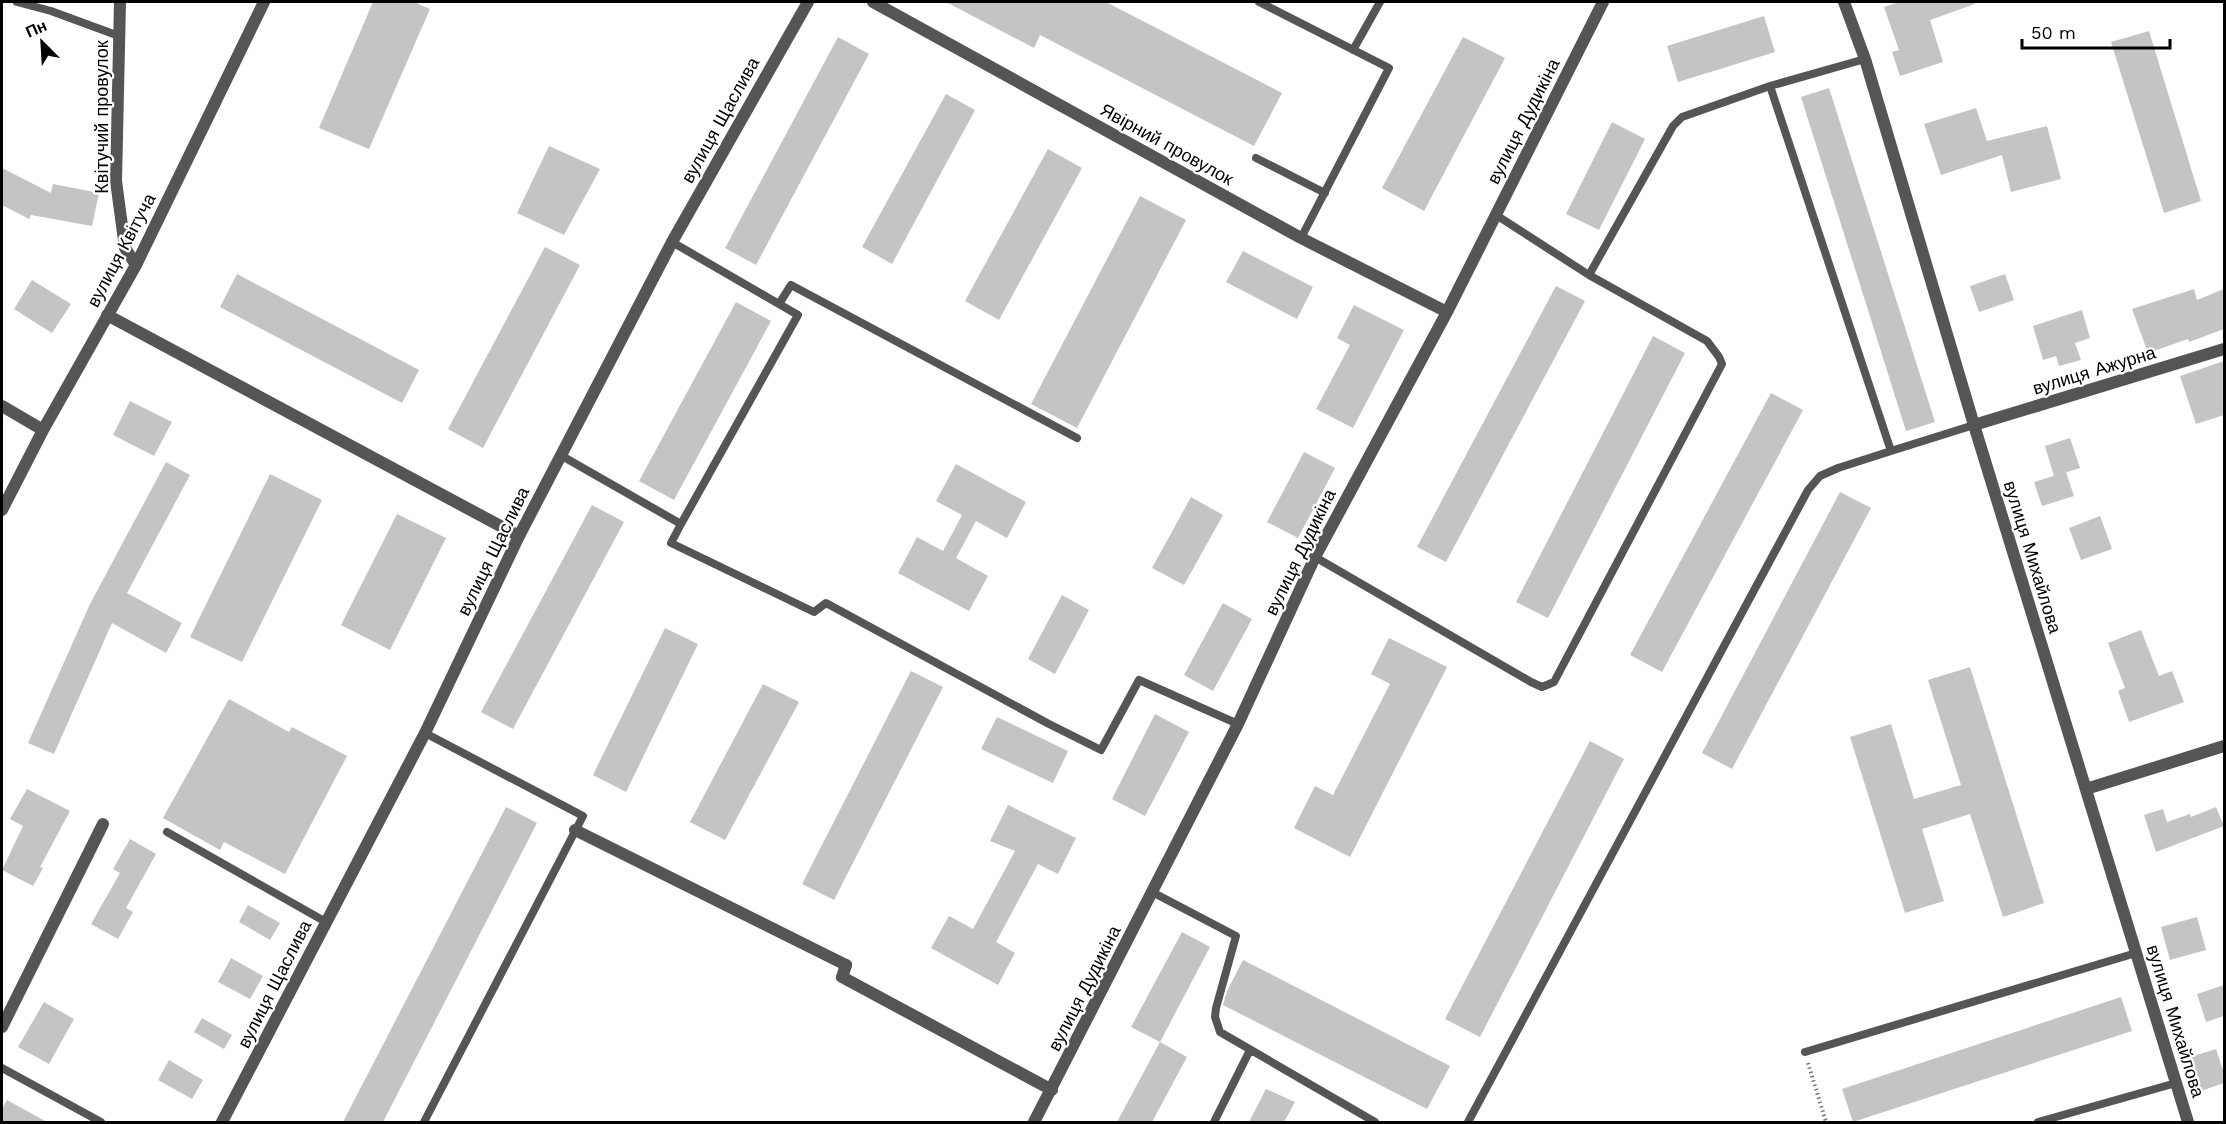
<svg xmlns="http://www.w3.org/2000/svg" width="2226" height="1124" font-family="'Work Sans',sans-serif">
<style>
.building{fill:#c4c4c4}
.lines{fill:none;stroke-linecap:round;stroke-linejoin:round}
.path{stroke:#777;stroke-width:4;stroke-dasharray:1.5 3;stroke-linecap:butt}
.service{stroke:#555;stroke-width:8}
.pedestrian{stroke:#555;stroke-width:12}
.minor{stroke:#555;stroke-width:12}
.tertiary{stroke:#555;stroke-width:12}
.labels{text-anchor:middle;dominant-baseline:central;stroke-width:4.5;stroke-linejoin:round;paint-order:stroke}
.street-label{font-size:18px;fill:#000;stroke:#fff}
</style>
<rect width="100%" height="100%" fill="#fff"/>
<path class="building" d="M373 2H414L430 9 369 149 319 128Z
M946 2H1106L1282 93 1254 146 1040 35 1034 48Z
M1899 2H1974L1975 4 1930 20 1943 62 1900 76 1892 52 1899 50 1884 7Z
M1764 16 1775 52 1678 82 1667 46Z
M2149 31 2201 201 2164 213 2111 42Z
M838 37 869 54 756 265 725 248Z
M1463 37 1505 58 1424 211 1382 188Z
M1829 88 1935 422 1906 431 1801 97Z
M946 94 975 110 892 264 862 247Z
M1976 108 1987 141 2047 126 2061 179 2011 192 2002 155 1941 175 1924 124Z
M1612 122 1645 139 1599 230 1566 214Z
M549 146 600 169 564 235 517 213Z
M1048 149 1082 168 999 320 965 301Z
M2 168 51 193 53 184 99 193 92 226 31 215 29 219 2 205Z
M1140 196 1186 220 1077 428 1031 404Z
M545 247 580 265 483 448 448 429Z
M1243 251 1313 287 1297 319 1226 282Z
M237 274 419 370 402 403 220 307Z
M2005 274 2014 300 1979 312 1970 286Z
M32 280 71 304 52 333 14 309Z
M1556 286 1585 301 1446 562 1417 547Z
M2194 289 2197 300 2224 289V329L2189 342 2188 339 2148 353 2132 309Z
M736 302 771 321 674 500 639 481Z
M1354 305 1404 330 1353 428 1316 409 1350 345 1337 338Z
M2082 310 2090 338 2075 343 2081 360 2059 366 2056 356 2043 360 2033 326Z
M1653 336 1685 353 1548 618 1516 602Z
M2224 361V415L2196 424 2180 376Z
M1771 393 1803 410 1662 672 1630 655Z
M130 401 172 422 154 456 113 435Z
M2070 438 2080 468 2054 476 2045 446Z
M1304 452 1335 468 1298 538 1267 522Z
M166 462 190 475 127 593 182 623 166 653 112 623 54 754 28 743 90 604Z
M956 464 1026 502 1007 538 976 521 956 558 988 576 969 611 898 573 917 537 943 551 962 515 936 501Z
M2066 472 2074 496 2042 506 2034 482Z
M270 474 322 500 242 662 190 637Z
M1840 492 1871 508 1732 769 1702 753Z
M1191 497 1223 515 1184 585 1152 568Z
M592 505 624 522 513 729 481 712Z
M397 514 446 538 390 650 341 625Z
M2100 516 2112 549 2081 560 2069 528Z
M1062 595 1089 610 1055 674 1028 659Z
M1223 603 1252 619 1213 691 1184 675Z
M665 628 698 644 626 792 593 775Z
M2141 630 2159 676 2172 671 2184 702 2129 722 2118 691 2125 688 2108 643Z
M1389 638 1447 667 1350 857 1294 828 1315 786 1333 795 1390 684 1371 674Z
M1970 667 2044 903 2003 917 1970 814 1922 829 1944 901 1905 913 1850 737 1891 724 1914 799 1961 785 1928 680Z
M911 671 943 687 834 900 802 884Z
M763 684 799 702 725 840 690 822Z
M229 699 289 732 292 727 347 756 285 874 224 842 220 850 163 818Z
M1155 714 1189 732 1145 816 1112 799Z
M997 717 1068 751 1053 783 981 749Z
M1590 741 1624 759 1480 1037 1445 1019Z
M27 789 70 811 40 867 43 868 33 886 2 870 23 826 10 819Z
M1008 805 1076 838 1058 874 1038 864 996 942 1015 953 998 985 931 948 949 916 973 929 1015 851 990 841Z
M506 807 537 823 383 1122H343Z
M2216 807 2224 826 2156 852 2144 815 2163 809 2167 822 2190 814 2191 817Z
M130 839 156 854 126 908 133 912 118 939 91 924 120 873 113 869Z
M248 905 280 923 270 940 239 922Z
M2197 917 2206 950 2170 960 2161 927Z
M1182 932 1210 947 1160 1042 1131 1027Z
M231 958 263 976 250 999 218 982Z
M1243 960 1450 1066 1427 1109 1223 1005 1227 991Z
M2224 985V1016L2206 1022 2197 994Z
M2121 997 2132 1031 1853 1122 1842 1089Z
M44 1002 74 1019 49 1064 18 1047Z
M202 1018 232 1035 224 1049 194 1032Z
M1160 1042 1187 1057 1152 1122H1117Z
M2216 1049 2224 1073V1083L2198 1092 2187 1058Z
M169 1060 203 1080 192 1099 158 1080Z
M1266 1089 1295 1102 1284 1122H1249Z
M7 1100 47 1122H2V1109Z"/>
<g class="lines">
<path class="path" d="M1808 1063 1826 1122"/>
<path class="service" d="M17 2 51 11 119 36
M1259 2 1389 68 1301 238
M1353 50 1380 2
M1770 86 1891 451 1974 425
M1256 158 1325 193
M1496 215 1589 275 1673 126 1682 117 1770 86 1865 59
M672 242 779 304 791 285 1077 438
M562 456 681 524 671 543 814 612 826 603 1049 724 1101 750 1139 680 1238 724
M681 524 798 315 779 304
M1315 557 1531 682 1542 687 1554 682 1722 364 1719 357 1707 341 1589 275
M167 832 326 922
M1152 892 1236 936 1216 1008 1215 1017 1220 1032 1375 1122
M1805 1052 2136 953
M2 1068 101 1122
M424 1122 583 816 425 733
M1214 1122 1250 1050
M1468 1122 1808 490 1820 476 1838 468 1891 451
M2038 1122 2176 1083"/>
<path class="pedestrian" d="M575 830 846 965"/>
<path class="minor" d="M120 2 116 181 125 248 136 265
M873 2 1301 238 1447 312
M1844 2 1865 59 1974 425 2188 1122
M107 315 519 536
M2 406 43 430
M1974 425 2224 349
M2 510 43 430 136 265 264 2
M2086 789 2224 746
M846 965 842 977 1052 1090
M2 1027 103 824
M1034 1122 1238 724 1315 557 1447 312 1603 2"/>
<path class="tertiary" d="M222 1122 425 733 519 536 672 242 808 2"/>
</g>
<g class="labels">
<g class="street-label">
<text transform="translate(101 117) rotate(-90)">Квітучий провулок</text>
<text transform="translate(720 120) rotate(-61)">вулиця Щаслива</text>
<text transform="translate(1523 121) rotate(-63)">вулиця Дудикіна</text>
<text transform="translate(1167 144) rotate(29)">Явірний провулок</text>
<text transform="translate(121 250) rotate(-62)">вулиця Квітуча</text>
<text transform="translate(2094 370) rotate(-17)">вулиця Ажурна</text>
<text transform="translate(493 551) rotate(-64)">вулиця Щаслива</text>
<text transform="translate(1300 552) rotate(-64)">вулиця Дудикіна</text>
<text transform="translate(2033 557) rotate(73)">вулиця Михайлова</text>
<text transform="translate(274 984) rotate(-63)">вулиця Щаслива</text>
<text transform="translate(1084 988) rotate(-63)">вулиця Дудикіна</text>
<text transform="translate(2176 1021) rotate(73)">вулиця Михайлова</text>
</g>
</g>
<rect width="2226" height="1124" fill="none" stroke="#000000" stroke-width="6"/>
<g transform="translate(42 42) rotate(336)" stroke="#ffffff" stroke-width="4.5" paint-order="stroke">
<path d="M0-4.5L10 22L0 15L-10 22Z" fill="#000000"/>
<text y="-9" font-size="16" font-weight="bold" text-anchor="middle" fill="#000000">Пн</text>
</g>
<path d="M2022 39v9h148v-9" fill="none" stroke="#000000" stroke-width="3"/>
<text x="2031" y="39" font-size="18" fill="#000000" stroke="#ffffff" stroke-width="4.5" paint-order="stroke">50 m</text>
</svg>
